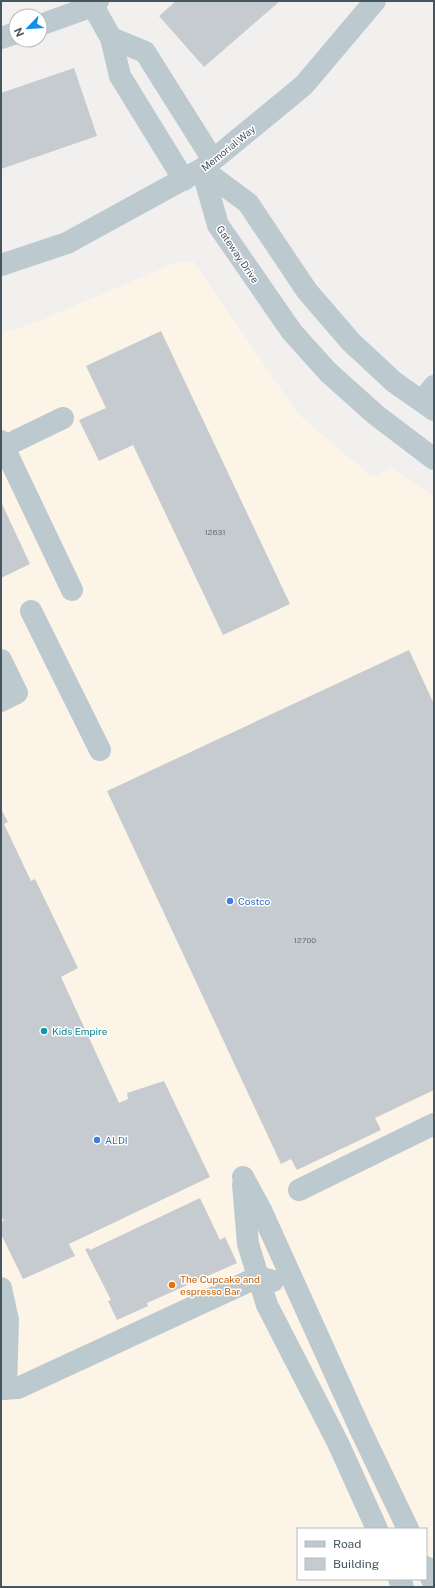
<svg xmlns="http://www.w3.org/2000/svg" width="435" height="1588" font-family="'Public Sans',sans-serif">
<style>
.commercial{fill:#fdf4e8;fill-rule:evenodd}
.building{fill:#c6cbcf}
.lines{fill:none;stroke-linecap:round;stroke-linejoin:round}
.minor{stroke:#bcc9cf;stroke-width:22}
.shop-dot{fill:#3f7fe0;stroke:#fff;stroke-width:1.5}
.culture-dot{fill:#0f9aa8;stroke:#fff;stroke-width:1.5}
.food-dot{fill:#e8710a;stroke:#fff;stroke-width:1.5}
.labels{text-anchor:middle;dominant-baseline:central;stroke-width:3;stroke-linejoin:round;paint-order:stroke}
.number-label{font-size:8px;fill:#66737a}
.street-label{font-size:10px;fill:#46565e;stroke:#fff}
.shop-label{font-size:10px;fill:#366cbe;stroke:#fff;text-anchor:start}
.culture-label{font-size:10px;fill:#0d838f;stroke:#fff;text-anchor:start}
.food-label{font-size:10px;fill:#c56008;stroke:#fff;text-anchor:start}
</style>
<rect width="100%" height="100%" fill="#f2efef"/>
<path class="commercial" d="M193 261 298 414 372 477 392 468 434 496V1587H1V334L39 321 175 263ZM298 1529H426V1579H298Z"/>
<path class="building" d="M176 1H280L204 67 159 16Z
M74 68 97 136 1 169V93Z
M161 331 290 604 223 635 133 445 99 461 79 420 106 408 86 366Z
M2 504 30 564 1 578V505Z
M409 650 434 704V1090L375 1118 381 1130 297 1170 291 1159 281 1164 107 791Z
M1 809 8 822 4 824 31 881 35 879 78 968 61 977 119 1103 128 1099 127 1093 164 1081 210 1177 69 1244 75 1256 23 1279 1 1234V1222L4 1221 1 1216Z
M200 1198 220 1240 225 1237 237 1263 147 1303 148 1306 117 1320 108 1301 111 1300 85 1249 89 1248 90 1250Z"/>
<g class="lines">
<path class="minor" d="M93 6 111 38 120 76 184 180
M40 25 93 6 98 1
M1 38 16 33
M111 38 145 52 213 160
M202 169 218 225 292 332 328 372 376 415 434 459
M202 169 248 203 307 291 351 342 394 382 434 410
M1 265 67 243 202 169 304 85 375 1
M422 401 434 386
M1 441 72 590
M1 448 63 418
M31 611 100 750
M1 660 17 693 1 701
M243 1177 261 1210 361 1431 408 1529
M243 1184 248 1244 267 1305 338 1443 377 1529
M299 1190 434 1124
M1 1288 8 1320 6 1389
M1 1389 18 1388 258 1277 273 1281
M426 1567 434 1584
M399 1579 403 1587"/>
</g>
<g class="shop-dot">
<circle cx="230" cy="901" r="4"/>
<circle cx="97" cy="1140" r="4"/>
</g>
<circle class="culture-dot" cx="44" cy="1031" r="4"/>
<circle class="food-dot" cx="172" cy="1285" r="4"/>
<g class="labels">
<g class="number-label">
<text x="215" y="532">12631</text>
<text x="305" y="940">12700</text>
</g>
<g class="street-label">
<text transform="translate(228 148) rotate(-39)">Memorial Way</text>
<text transform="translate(238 254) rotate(56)">Gateway Drive</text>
</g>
<g class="shop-label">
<text x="238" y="901">Costco</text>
<text x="105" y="1140">ALDI</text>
</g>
<g class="culture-label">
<text x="52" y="1031">Kids Empire</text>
</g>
<g class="food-label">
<text x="180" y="1279">The Cupcake and<tspan x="180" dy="12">espresso Bar</tspan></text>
</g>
</g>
<rect width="435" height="1588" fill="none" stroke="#46565e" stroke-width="4"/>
<rect x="297" y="1528" width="130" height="52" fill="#ffffff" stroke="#b5bbbf"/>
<rect x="305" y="1541" width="20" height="6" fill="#bcc9cf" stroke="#b5bbbf"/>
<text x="333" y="1548" font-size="12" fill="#46565e">Road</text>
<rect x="305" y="1558" width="20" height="12" fill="#c6cbcf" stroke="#b5bbbf"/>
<text x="333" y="1568" font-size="12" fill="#46565e">Building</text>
<g transform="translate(28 28) rotate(245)"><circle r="19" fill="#ffffff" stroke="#b5bbbf"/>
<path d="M0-3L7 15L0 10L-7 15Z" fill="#108feb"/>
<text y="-6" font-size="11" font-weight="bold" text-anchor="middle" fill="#46565e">N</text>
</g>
</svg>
